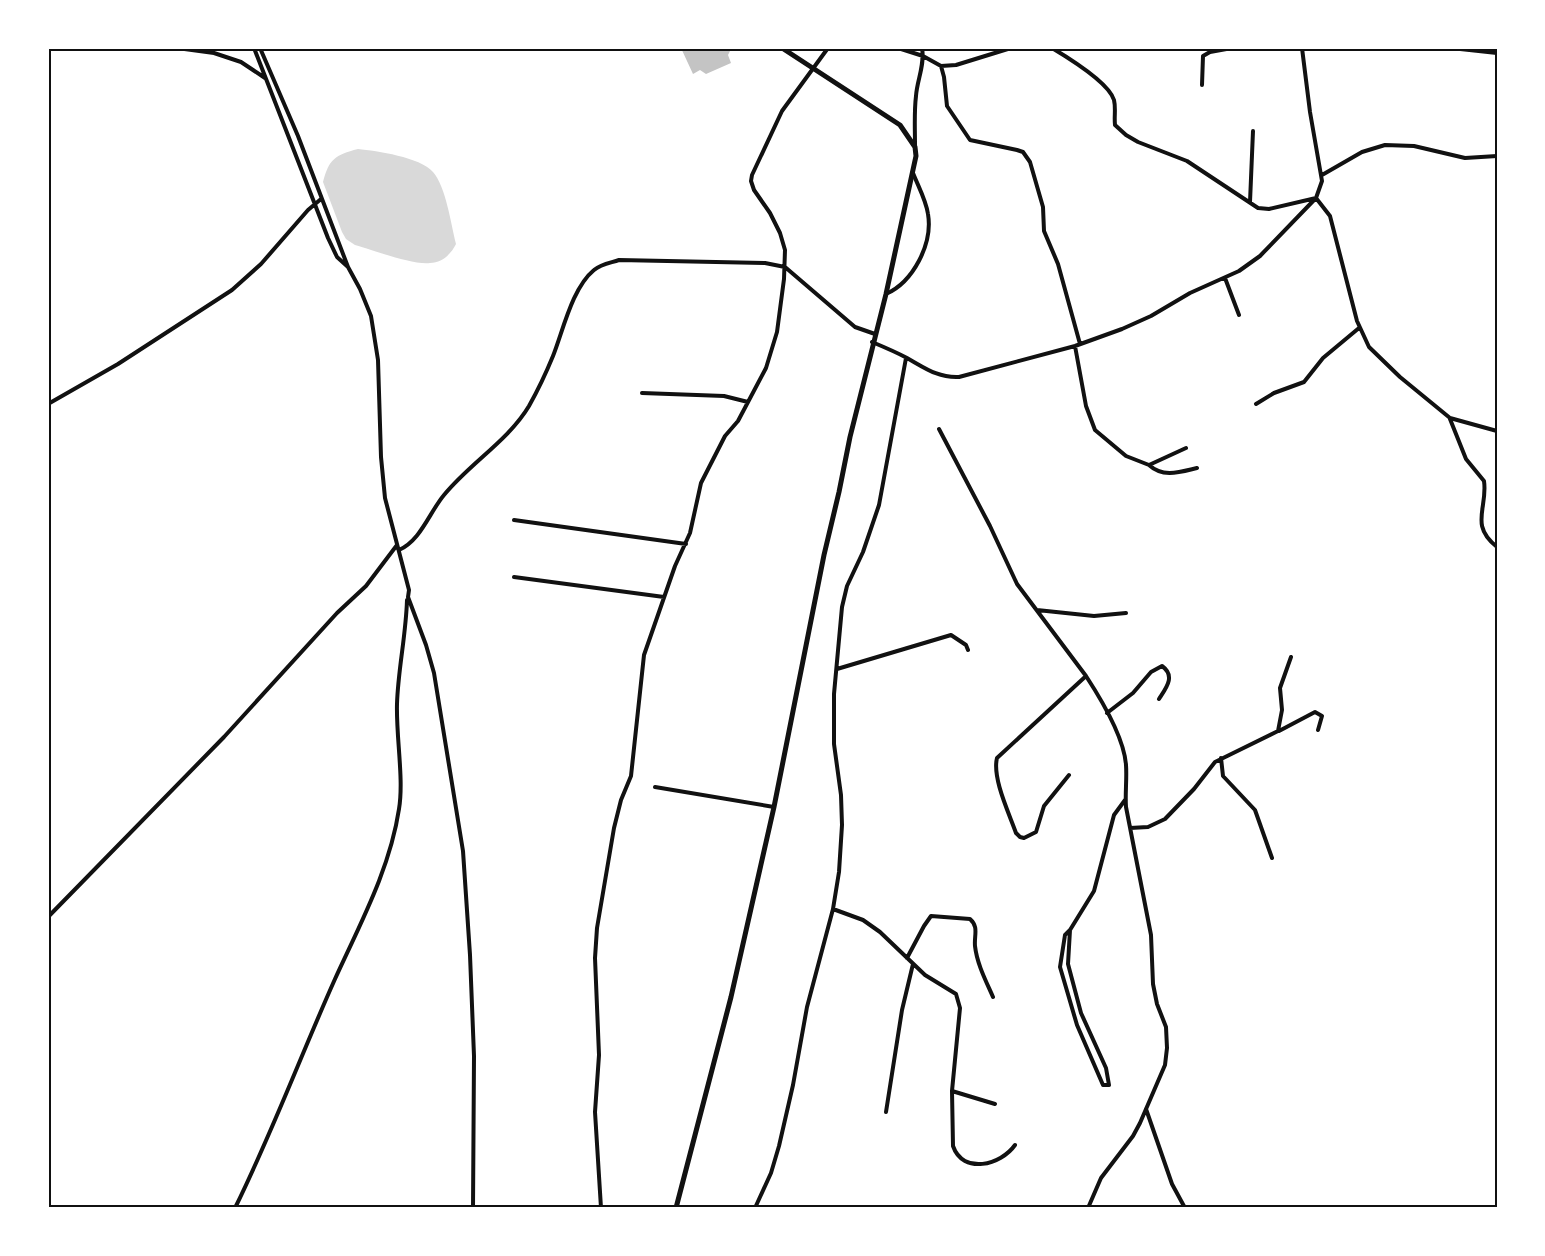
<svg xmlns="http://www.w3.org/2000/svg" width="1545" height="1256" font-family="'Archivo Narrow',sans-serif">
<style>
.water{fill:#d9d9d9}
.building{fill:#c4c4c4}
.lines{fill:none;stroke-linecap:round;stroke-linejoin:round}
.minor{stroke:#111;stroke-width:4}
.secondary{stroke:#111;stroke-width:5}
.neatline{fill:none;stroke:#111;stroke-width:2}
</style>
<rect width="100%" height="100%" fill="#fff"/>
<path class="water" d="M358 149C377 151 420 157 433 172 446 187 451 224 456 244 451 254 442 263 430 263 411 265 374 250 355 245L346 239 342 232 323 182C329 159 335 155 358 149Z"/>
<path class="building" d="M681 48H729L730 51 728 55 731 63 706 74 700 70 693 74Z"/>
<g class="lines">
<path class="minor" d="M177 48 214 53 241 62 265 78
M254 48 328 238 337 257 348 267
M260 48 298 136 348 267 360 289 371 316 378 360 381 457 385 498 409 590 408 597 426 645 434 673 463 851 470 955 474 1056 473 1208
M898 48 923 56 941 66 956 65 1011 48
M1052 48C1067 57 1109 83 1114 100 1116 108 1114 117 1115 125L1126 135 1138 142 1187 161 1258 208 1269 209 1316 198
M1451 48 1497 53
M941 66 944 77 947 106 970 140 1017 150 1023 152 1030 162 1043 207 1044 231 1058 264 1080 344
M1202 85 1203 56 1210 52 1232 48
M915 145C915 129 914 112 916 96 917 80 925 65 922 48
M1322 175 1362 152 1385 145 1414 146 1465 158 1497 156
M1316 198 1330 216 1357 321 1369 347 1400 377 1450 418 1497 431
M1250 202 1253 131
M1225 278 1239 315
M886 294C913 282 933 244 928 214 926 200 918 186 913 173
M872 342C884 347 896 352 907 358 925 368 938 378 959 377L1075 346 1122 329 1151 316 1190 293 1239 271 1260 256 1316 198 1322 181 1310 112 1302 48
M1075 346 1086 406 1095 430 1126 456 1149 465 1186 448
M642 393 724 396 748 402
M48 404 118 364 232 290 261 264 308 210 321 199
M1256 404 1274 393 1304 382 1323 358 1359 328
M1450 419 1466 459 1484 481C1488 508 1469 525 1497 547
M939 429 990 526 1017 584 1086 676 997 758C992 778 1009 813 1016 833L1020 837 1024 838 1036 832 1044 806 1069 775
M1149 465C1163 478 1180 472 1197 468
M514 520 686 544
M399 550C421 540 429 513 444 495 470 463 508 441 529 406 538 390 546 373 553 356 563 331 572 288 594 270 601 264 610 263 619 260L765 263 785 267 855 327 875 334
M514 577 664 597
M1037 610 1094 616 1126 613
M837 669 951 635 966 645 968 650
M1086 676C1101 699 1124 737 1126 765 1127 779 1125 793 1126 807L1151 935 1153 984 1157 1004 1166 1027 1167 1048 1165 1065 1140 1123 1133 1136 1101 1178 1088 1208
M1107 713 1133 693 1151 672 1162 666C1176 676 1166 688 1159 699
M1279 731 1315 712 1322 716 1318 730
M1221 758 1223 776 1255 810 1272 858
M655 787 774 807
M1130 828 1148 827 1165 819 1194 789 1215 762 1278 731 1282 710 1280 688 1291 657
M833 909 863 920 880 932 925 975 956 994 960 1008 952 1091 995 1104
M48 917 224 737 337 613 366 586 397 545
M1070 930 1068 964 1081 1013 1106 1068 1109 1085H1103L1077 1025 1060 967 1065 935 1070 930 1094 891 1114 815 1125 800
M907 958 924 926 931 916 970 919C979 927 974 935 975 946 977 964 986 981 993 997
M952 1091 953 1146C963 1175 1001 1165 1015 1145
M1146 1109 1172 1184 1185 1208
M886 1112 902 1010 913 964
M235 1208C272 1133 301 1055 335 979 360 924 390 869 399 809 404 779 396 737 397 704 398 670 406 635 407 600
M601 1208 595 1112 599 1055 595 958 597 928 614 828 621 800 631 776 644 655 675 566 690 533 701 483 725 436 738 421 766 368 777 332 784 279 785 250 780 233 770 213 754 190 751 181 752 175 782 111 828 48
M755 1208 771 1173 779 1146 793 1085 807 1007 833 909 839 872 842 825 841 795 834 744V694L842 607 847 586 863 552 879 505 906 358"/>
<path class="secondary" d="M676 1208 731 997 774 807 824 555 839 492 850 437 886 294 916 156 915 147 900 125 782 48"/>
</g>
<rect width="1545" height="1256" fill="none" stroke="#ffffff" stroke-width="99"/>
<rect x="50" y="50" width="1446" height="1156" class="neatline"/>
</svg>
